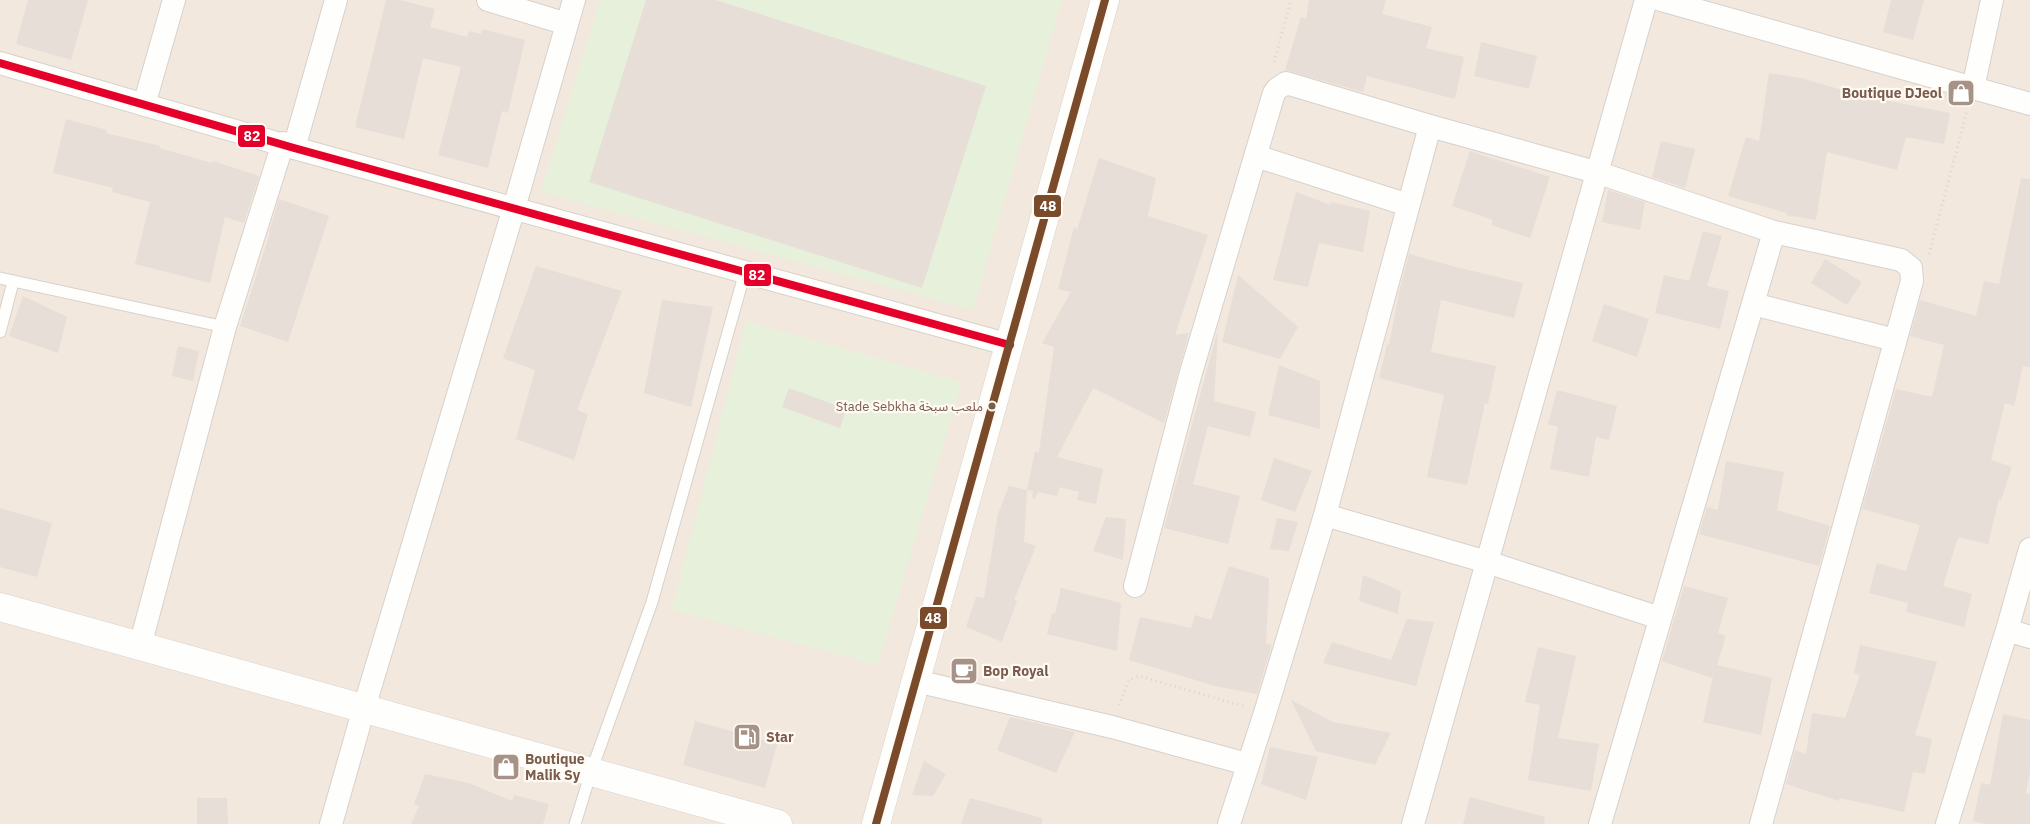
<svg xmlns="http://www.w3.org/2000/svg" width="2030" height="824" font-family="'IBM Plex Sans','Noto Sans Arabic',sans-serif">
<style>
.residential{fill:#f2e8de}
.pitch{fill:#e7f0db}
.building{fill:#e6ded7}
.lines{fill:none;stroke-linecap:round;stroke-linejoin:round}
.lane-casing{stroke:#d7d1cb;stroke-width:13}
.street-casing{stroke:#d7d1cb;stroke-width:24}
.secondary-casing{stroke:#d9d2cb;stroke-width:29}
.path{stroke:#dcd5d0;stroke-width:3;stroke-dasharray:1 4;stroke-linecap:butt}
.lane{stroke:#fefefd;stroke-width:11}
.street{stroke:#fefefd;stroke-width:22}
.secondary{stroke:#fefefd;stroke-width:28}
.bus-1-casing{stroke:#fffaf3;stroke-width:11}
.bus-2-casing{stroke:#fffaf3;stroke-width:11}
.bus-1{stroke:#e4002b;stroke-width:8}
.bus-2{stroke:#7a4b2a;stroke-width:8}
.bus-dot{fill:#7a5c4d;stroke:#fffaf3;stroke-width:2}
.labels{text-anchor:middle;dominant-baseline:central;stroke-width:4.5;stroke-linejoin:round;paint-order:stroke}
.bus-label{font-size:13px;fill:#7a5c4d;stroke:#fffaf3;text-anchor:end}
.poi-label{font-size:14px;font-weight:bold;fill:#7a5c4d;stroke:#fffaf3;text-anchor:start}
.line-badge{stroke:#fffaf3;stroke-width:2}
.badge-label{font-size:14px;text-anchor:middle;font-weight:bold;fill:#fff}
</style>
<rect width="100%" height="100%" fill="#f9f5f0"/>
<path class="residential" d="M0 0H2030V824H0Z"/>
<path class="pitch" d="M600 0H1062L973 310 541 192Z
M746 321 962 382 878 665 672 610Z"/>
<path class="building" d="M28 0H88L71 60 16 44Z
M386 0H400L435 9 430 27 467 37 469 31 481 34 482 29 525 40 508 113 502 111 488 168 438 155 461 67 423 58 404 139 355 127Z
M646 0H716L986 86 922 288 589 182Z
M1309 0H1386L1382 14 1432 27 1426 48 1464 57 1455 99 1367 76 1363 92 1285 70 1301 17 1306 19Z
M1891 0H1924L1913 40 1883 32Z
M1481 42 1537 56 1529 89 1474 76Z
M1769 73 1801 78 1849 92V90L1884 100 1950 113 1944 144 1906 137 1897 170 1827 152 1816 220 1786 215 1787 213 1728 196 1746 137 1759 141Z
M66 119 107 130 106 133 160 146 159 148 212 163 213 161 259 176 244 223 225 217 210 283 135 264 150 202 112 192 113 188 53 173Z
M1661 141 1695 149 1685 188 1652 177Z
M1470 151 1550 177 1530 238 1491 225 1493 220 1452 206Z
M1099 158 1156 178 1148 216 1208 235 1175 335 1189 333 1164 423 1093 388 1057 457 1103 469 1096 504 1077 500 1079 492 1060 487 1057 496 1038 492 1035 499 1032 498 1033 491 1027 490 1035 451 1039 452 1054 347 1042 343 1071 292 1058 289 1074 227 1077 230Z
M2021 178 2030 179V367L2023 366 2014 406 2005 403 1991 460 2012 467 2001 500 1999 499 1988 544 1958 537 1943 586 1972 594 1964 627 1906 612 1908 603 1869 593 1877 563 1906 571 1920 525 1862 509 1896 389 1932 397 1944 345 1910 336 1920 300 1976 316 1984 281 1999 284Z
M1608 190 1645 202 1640 230 1602 222Z
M1296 192 1331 205V202L1370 211 1363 252 1319 243 1308 287 1273 280Z
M279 199 329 216 288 342 240 326 270 233 269 232Z
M1703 231 1722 236 1707 286 1729 291 1720 329 1655 313 1664 275 1689 281Z
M1409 254 1456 267 1523 283 1514 318 1441 300 1431 352 1496 366 1488 404 1485 403 1467 485 1427 477 1444 395 1379 378 1387 345H1389L1399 292Z
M1825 259 1862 282 1847 305 1811 283Z
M536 266 622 291 577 410 588 414 574 460 516 439 535 370 503 358Z
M1238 275 1298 327 1280 359 1222 342Z
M23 296 67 317 58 353 9 336Z
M662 300 713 307 691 407 644 393Z
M1604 304 1649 319 1637 357 1592 341Z
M1218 329 1214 401 1256 412 1250 437 1208 426 1193 484 1240 496 1228 544 1164 528Z
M178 346 199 351 193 381 172 376Z
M1279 365 1320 381V429L1268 415Z
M789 388 846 409 840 428 782 407Z
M1557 390 1617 406 1609 440 1596 437 1589 477 1550 469 1558 427 1548 424Z
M1274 458 1312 471 1295 512 1261 500Z
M1726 461 1784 472 1777 510 1830 526 1819 566 1699 534 1707 507 1718 510Z
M1009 486 1027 490 1024 542 1036 546 1014 600 1017 601 1002 642 966 627 976 597 984 598 998 514Z
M0 508 52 523 37 577 0 567Z
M1106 517 1126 519 1123 560 1093 551Z
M1277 518 1298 522 1289 551 1270 549Z
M1229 566 1269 578 1266 644 1272 645 1257 694 1215 686 1129 660 1140 617 1191 628 1195 615 1211 620Z
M1363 575 1401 591 1398 614 1359 601Z
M1684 586 1728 598 1718 633 1726 636 1717 665 1772 678 1761 735 1703 722 1714 672 1712 678 1662 661Z
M1061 588 1121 603 1117 651 1047 634 1052 613 1055 614Z
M1407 619 1434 622 1416 686 1323 663 1332 642 1391 660Z
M1860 645 1937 662 1915 735 1932 739 1925 774 1913 772 1904 812 1840 798 1839 801 1786 784 1795 750 1806 754 1812 713 1845 718 1860 675 1854 673Z
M1538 647 1576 656 1558 738 1599 744 1591 791 1528 780 1540 705 1525 702Z
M1291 700 1333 722 1391 733 1375 765 1316 751Z
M2003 714 2030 720V771L2026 793 2030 794V824H1986L1973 821 1981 783 1990 785Z
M1010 717 1075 732 1056 773 997 750Z
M695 721 777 744 765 788 683 765Z
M1270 747 1318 757 1306 800 1261 784Z
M924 761 946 774 933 796 912 795Z
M425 774 469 783 512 801 514 795 549 804 543 824H411L419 806 414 804Z
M1470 797 1545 817 1544 824H1463Z
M197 798H227L228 824H197Z
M970 798 1042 818V824H961Z"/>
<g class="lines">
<defs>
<path id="lane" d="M0 278 225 327
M0 332 13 282
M575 824 591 772 652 602 745 272"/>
<path id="street" d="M488 0 567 24
M1661 0 2030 104
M0 63 294 148 1010 345
M1973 88 1992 0
M144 105 174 0
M294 148 336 0
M1256 156 1408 205
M1753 304 1895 340
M1325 515 1487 562 1660 618
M1135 586 1190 376 1274 93 1277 89 1286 83 1430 126 1599 173 1774 232 1901 260 1911 268 1912 281 1761 824
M2007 630 2030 637
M140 646 225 327 283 143
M916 681 1112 727 1247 764
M331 824 364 708 514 208 574 0
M1229 824 1265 713 1325 515 1430 126
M1413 824 1646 0
M1600 824 1774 232
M1947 824 2007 630 2030 549"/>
<path id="secondary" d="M0 607 778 824
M876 824 1105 0"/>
</defs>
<use href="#lane" class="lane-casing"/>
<use href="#street" class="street-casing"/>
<use href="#secondary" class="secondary-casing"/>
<path class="path" d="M1274 62 1291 0
M1929 254 1967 111
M1119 705 1129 680 1139 676 1243 706"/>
<use href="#lane" class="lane"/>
<use href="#street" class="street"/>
<use href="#secondary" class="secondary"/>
<defs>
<path id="bus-1" d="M0 63 294 148 1010 345"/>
<path id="bus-2" d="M876 824 1105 0"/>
</defs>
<use href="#bus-1" class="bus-1-casing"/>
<use href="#bus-2" class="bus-2-casing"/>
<use href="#bus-1" class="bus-1"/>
<use href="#bus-2" class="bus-2"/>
</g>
<defs>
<symbol id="shop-square" viewBox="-11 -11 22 22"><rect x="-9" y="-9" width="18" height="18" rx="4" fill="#a69286" stroke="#fffaf3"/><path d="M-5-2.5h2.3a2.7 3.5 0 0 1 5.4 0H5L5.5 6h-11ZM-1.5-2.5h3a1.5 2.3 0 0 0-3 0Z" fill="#fff"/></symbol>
<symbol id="cafe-square" viewBox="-11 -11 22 22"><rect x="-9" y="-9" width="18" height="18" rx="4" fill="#a69286" stroke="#fffaf3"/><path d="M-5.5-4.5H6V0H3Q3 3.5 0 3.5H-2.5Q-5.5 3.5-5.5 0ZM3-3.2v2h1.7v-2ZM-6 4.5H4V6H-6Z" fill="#fff"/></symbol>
<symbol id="fuel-square" viewBox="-11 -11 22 22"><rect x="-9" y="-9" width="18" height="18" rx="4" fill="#a69286" stroke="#fffaf3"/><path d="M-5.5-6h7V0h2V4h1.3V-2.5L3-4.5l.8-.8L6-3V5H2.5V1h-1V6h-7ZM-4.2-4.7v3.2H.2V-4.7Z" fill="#fff"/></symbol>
</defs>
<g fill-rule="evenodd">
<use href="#shop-square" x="1945" y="77" width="32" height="32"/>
<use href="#cafe-square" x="948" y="655" width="32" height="32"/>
<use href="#fuel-square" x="731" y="721" width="32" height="32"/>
<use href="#shop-square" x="490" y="751" width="32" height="32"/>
</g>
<circle class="bus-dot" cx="992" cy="406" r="4.5"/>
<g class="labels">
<g class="bus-label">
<text x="983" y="406">Stade Sebkha ملعب سبخة</text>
</g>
<g class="poi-label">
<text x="1942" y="93" text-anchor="end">Boutique DJeol</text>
<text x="983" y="671">Bop Royal</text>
<text x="766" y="737">Star</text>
<text x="525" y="759">Boutique<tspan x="525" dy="16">Malik Sy</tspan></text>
</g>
</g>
<g class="line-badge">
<rect x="237" y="124" width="29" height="24" rx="5" fill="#e4002b"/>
<rect x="1033" y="194" width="29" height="24" rx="5" fill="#7a4b2a"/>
<rect x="743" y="263" width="29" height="24" rx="5" fill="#e4002b"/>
<rect x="919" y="606" width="29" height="24" rx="5" fill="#7a4b2a"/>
</g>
<g class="badge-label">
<text x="252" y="141">82</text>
<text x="1048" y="211">48</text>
<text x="757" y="280">82</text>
<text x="933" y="623">48</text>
</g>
</svg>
